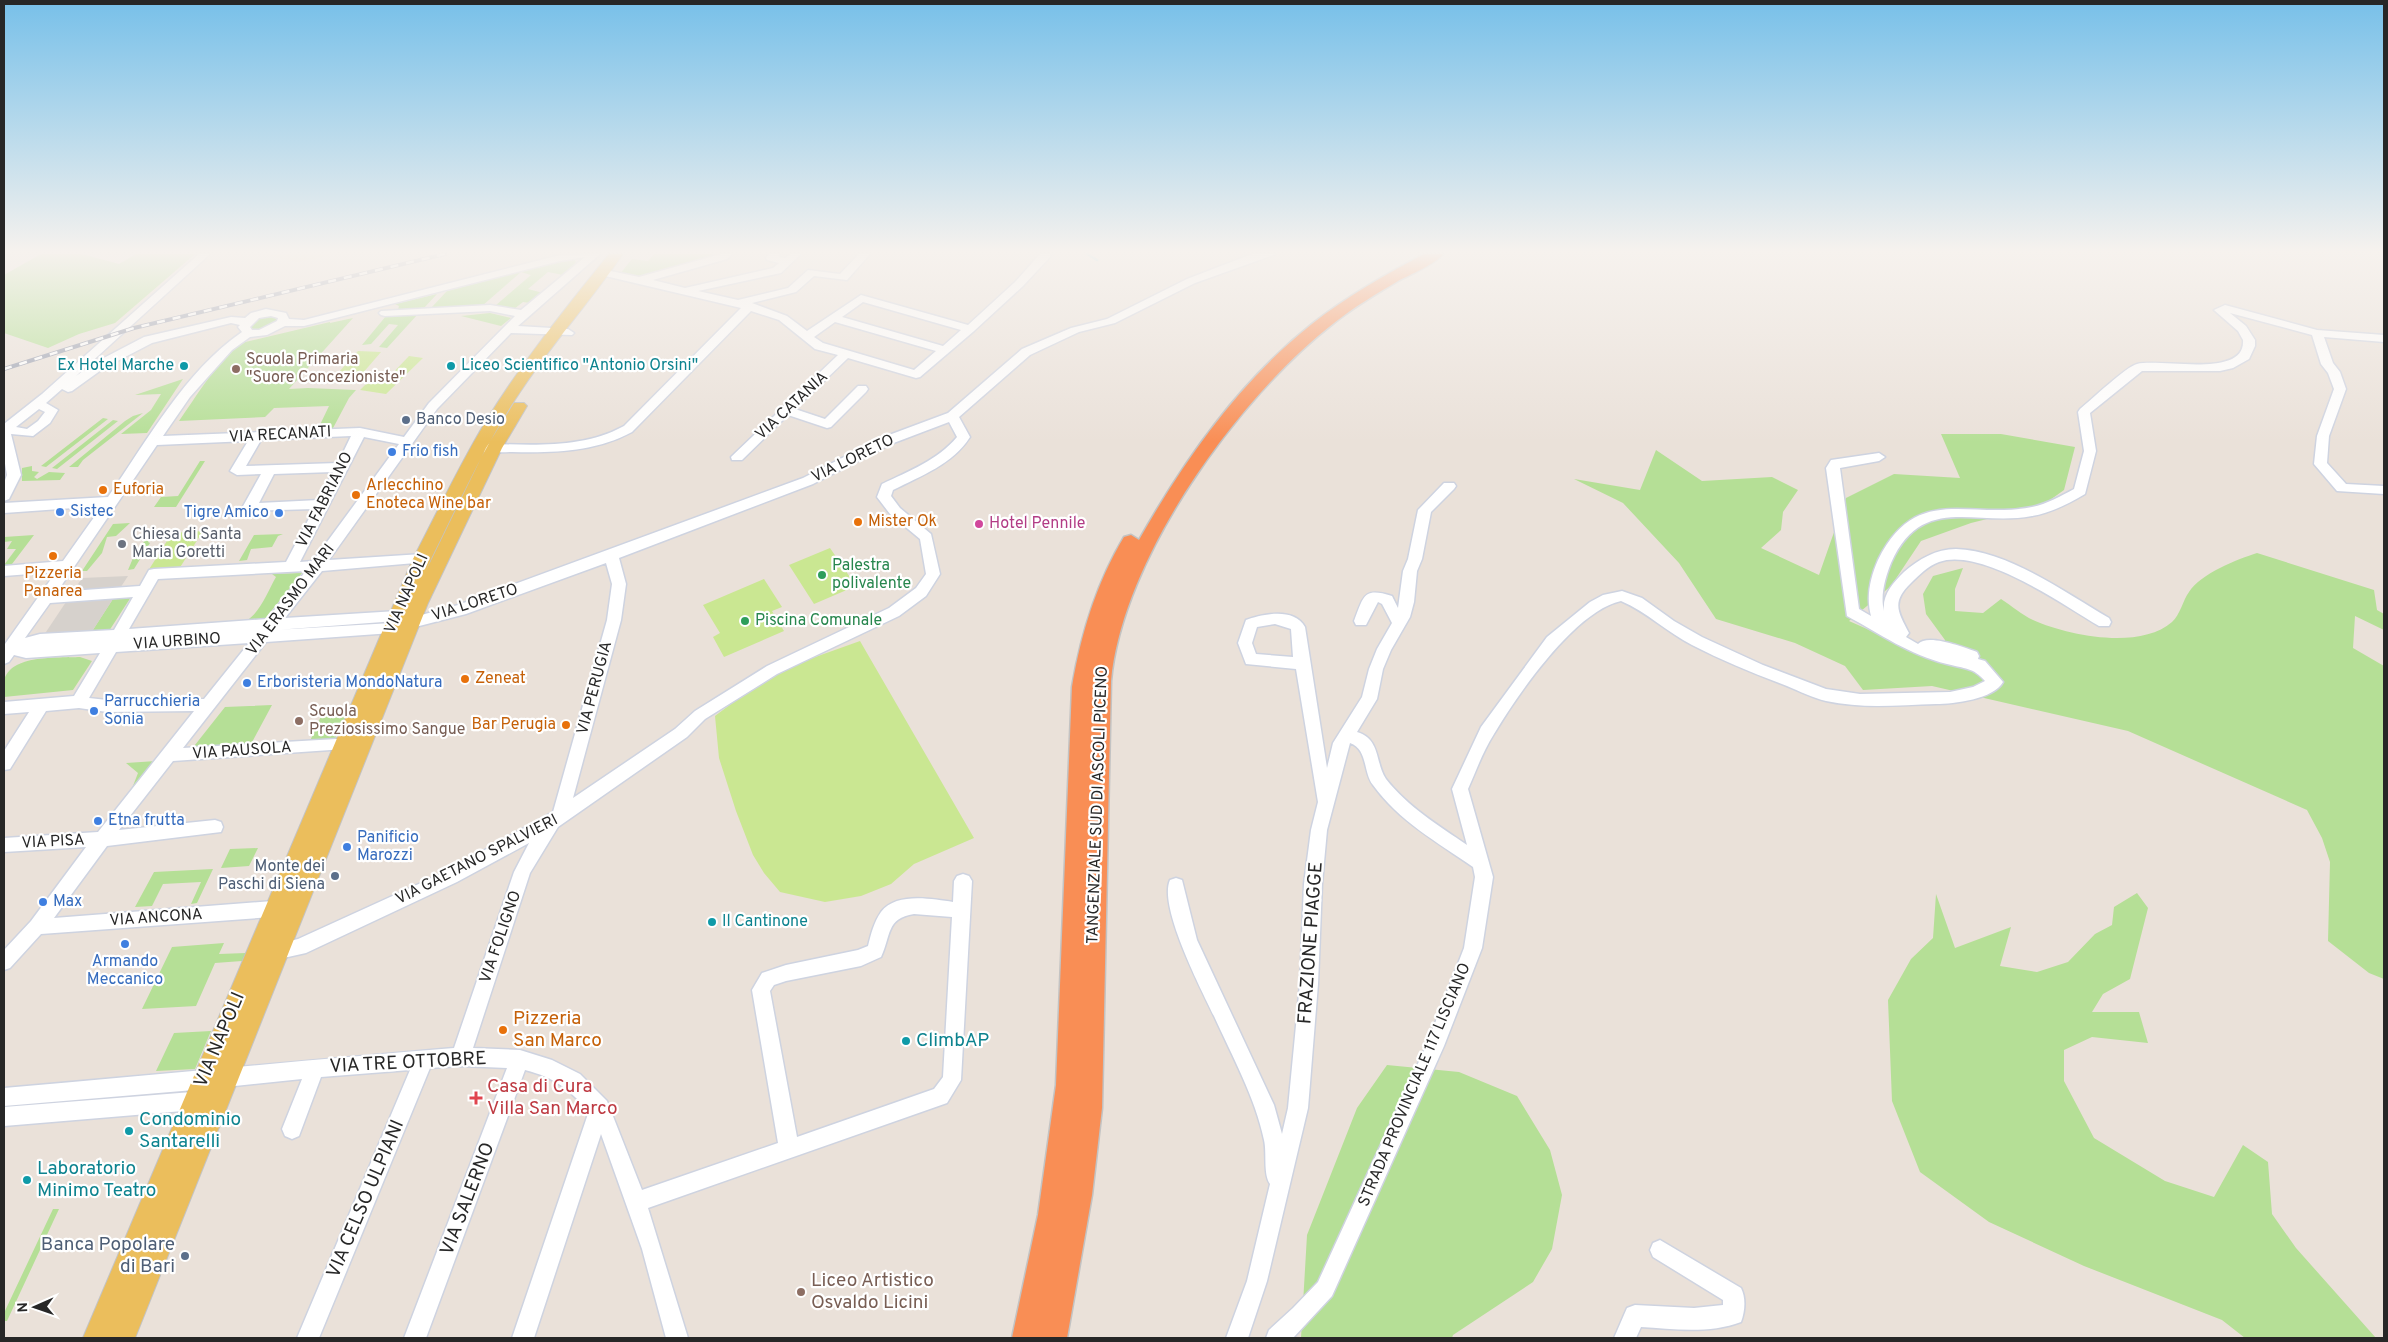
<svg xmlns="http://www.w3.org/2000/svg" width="2388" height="1342" font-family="Overpass,sans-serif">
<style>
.education{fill:#ebddc8}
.green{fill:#b5df96}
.pitch{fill:#cae792}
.plaza{fill:#d6d1cc}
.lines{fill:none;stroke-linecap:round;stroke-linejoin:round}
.stream{stroke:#6ed3ea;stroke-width:2.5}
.minor-casing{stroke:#ced3e0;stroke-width:3}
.major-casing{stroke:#c3c3c3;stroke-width:2}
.highway-casing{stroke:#c3c3c3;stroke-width:3}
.minor{fill:#fff;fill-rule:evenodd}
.major{fill:#ebbe5c;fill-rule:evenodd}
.highway{fill:#f98e55;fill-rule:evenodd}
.rail-casing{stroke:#9ca1b1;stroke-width:4}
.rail{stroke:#fff;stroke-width:2.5;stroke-dasharray:8;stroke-linecap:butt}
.culture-dot{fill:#0f9aa8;stroke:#fff;stroke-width:2}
.education-dot{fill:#8d6e63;stroke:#fff;stroke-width:2}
.service-dot{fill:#5c6f8a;stroke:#fff;stroke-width:2}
.shop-dot{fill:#3f7fe0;stroke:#fff;stroke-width:2}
.food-dot{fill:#e8710a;stroke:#fff;stroke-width:2}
.hotel-dot{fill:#d1479c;stroke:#fff;stroke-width:2}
.worship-dot{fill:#6b7280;stroke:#fff;stroke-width:2}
.leisure-dot{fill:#2e9e5b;stroke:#fff;stroke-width:2}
.health-dot{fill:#e0444e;stroke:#fff;stroke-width:2}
.labels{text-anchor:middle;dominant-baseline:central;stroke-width:4.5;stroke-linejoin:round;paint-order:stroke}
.education-label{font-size:16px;fill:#785e54;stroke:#fff;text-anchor:start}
.culture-label{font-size:16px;fill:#0d838f;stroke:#fff;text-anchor:start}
.street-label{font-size:16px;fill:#272727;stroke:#fff}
.service-label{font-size:16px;fill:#4e5e75;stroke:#fff;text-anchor:start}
.shop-label{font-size:16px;fill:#366cbe;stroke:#fff;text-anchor:start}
.food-label{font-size:16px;fill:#c56008;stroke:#fff;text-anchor:start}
.hotel-label{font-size:16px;fill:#b23c85;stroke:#fff;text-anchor:start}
.worship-label{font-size:16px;fill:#5b616d;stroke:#fff;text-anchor:start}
.leisure-label{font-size:16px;fill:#27864d;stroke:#fff;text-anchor:start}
.near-street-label{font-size:19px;fill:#272727;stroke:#fff}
.near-food-label{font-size:19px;fill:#c56008;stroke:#fff;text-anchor:start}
.near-culture-label{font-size:19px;fill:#0d838f;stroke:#fff;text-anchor:start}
.near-health-label{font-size:19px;fill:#be3a42;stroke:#fff;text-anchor:start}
.near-service-label{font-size:19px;fill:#4e5e75;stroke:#fff;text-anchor:end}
.near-education-label{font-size:19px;fill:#785e54;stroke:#fff;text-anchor:start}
</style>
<rect width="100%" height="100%" fill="#eae1d9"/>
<path class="education" d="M261 254H336L298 262Z"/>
<path class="green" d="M41 254H82L119 264 136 254H195L115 323 79 334 48 348 4 333V275Z
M654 254H725L641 279 620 274 632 259 648 261Z
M566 260H575L576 263 563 275 548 272 528 289 543 293 530 303 523 302 514 309 495 306 531 275 521 272 482 306 431 308 447 291Z
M437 294 424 308 398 310 399 306 395 304Z
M490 313 511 318 501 326 461 316Z
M418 314 387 348 379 347 398 325 389 324 371 344 362 345 386 316Z
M268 315 278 318 279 320 266 330 249 329V324L255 319Z
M353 318 289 389 308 388 356 390 349 398 332 430 317 431 329 406 274 408 265 417 179 421C194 400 221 355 241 343L330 322V323Z
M183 379 147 433 121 434 151 410 161 394 135 395Z
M143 413 83 460 78 467H69L125 421 133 416Z
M103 418 108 419 46 467 41 466Z
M113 420 118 421 57 469 52 468Z
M1941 434H2001L2075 447 2064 490 2043 505 1971 523 1921 541 1891 586 1849 621 1942 662 1945 640 1926 614 1923 594 1933 576 1963 568 1955 589V611L1983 613 2001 599C2012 606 2022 615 2033 620 2069 636 2140 650 2172 622 2180 615 2183 600 2189 592 2200 574 2238 559 2257 553L2374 590 2377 610 2384 614V630L2355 616 2353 648 2384 666V979L2369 973 2328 941 2330 862 2322 838 2307 810 2128 731 1932 686 1863 690 1845 666 1795 643 1716 619 1679 563 1623 503 1574 479 1640 490 1656 450 1702 481 1772 477 1798 490 1783 512 1781 530 1761 548 1819 575 1846 498 1894 474 1960 478Z
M200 461H205L176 507H154L161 497 178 496Z
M32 466V471L39 472 34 477 37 479 49 472 65 473 60 480 22 481V468Z
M130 523 116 536 107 537 102 553 87 571H82L113 524Z
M283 534 278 536 272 547 251 549 247 560 239 561 254 535Z
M34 535 9 568 4 569V565L16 549H7L12 541 4 542V537Z
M148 537H152L148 542 150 543 134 569 128 570 136 551Z
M302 573 264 620 246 621C260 613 268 591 276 577L272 574Z
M116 594 131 597 109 631 89 636Z
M80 657 92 661 73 690 4 697C4 692 3 686 4 681 10 654 58 658 80 657Z
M272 705 250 746 191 750 225 707Z
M347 713 335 739 310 741 322 714Z
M156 761 131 791 138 773 126 763Z
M258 848 249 866 221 868 230 849Z
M213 869 197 903 191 904 201 882 163 884 152 906 135 907 154 872Z
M2137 893 2148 908 2130 979 2103 994 2092 1012H2139L2148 1043 2092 1037 2064 1050V1081L2094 1138 2165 1181 2214 1197 2243 1145 2268 1162 2272 1214 2296 1248 2376 1338H2245L2222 1320 2084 1266 1989 1222 1920 1172 1892 1101 1888 1000 1911 959 1933 938 1936 894 1955 948 2011 927 2000 966 2037 972 2068 962 2095 934 2112 925 2114 907Z
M224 943 219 954 246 953 242 961 215 963 196 1006 142 1009 172 947Z
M211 1031 195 1069 156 1071 174 1033Z
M1387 1065 1459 1072 1517 1096 1550 1150 1562 1195 1552 1249 1533 1282 1453 1335 1452 1338H1301L1307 1235 1357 1108Z
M53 1209H59L7 1321H4V1313Z"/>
<path class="pitch" d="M358 351 381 352 362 374 339 372Z
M409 356 423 358 386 394 360 390 374 376 388 378Z
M203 531 179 569 148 571 172 533Z
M830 548 856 586 814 604 789 565Z
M764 579 782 607 772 611 784 631 724 657 713 637 720 633 703 605Z
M860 641 974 838 914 864 891 884 861 896 825 902 780 892 764 873 753 855 736 811 719 758 715 716 760 682 793 665Z"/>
<path class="plaza" d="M128 576 89 636 42 638 82 578Z"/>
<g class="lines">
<path class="stream" d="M1087 254 1097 260"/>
<defs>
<path id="minor" d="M199 254H210L76 376 96 362 144 337 231 317 245 318 251 313 266 309 286 313 289 319 304 320 560 255 600 254 518 326 568 329 574 333 572 335 511 333 437 409 329 560 422 554 427 556 429 559 427 562 322 571 285 618 397 611 414 617 458 605 803 478 881 438 948 413 1022 349 1071 328 1107 319 1187 279 1252 254H1276L1195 283 1115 323 1079 332 1030 355 959 417 970 437C953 464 921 476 893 490L891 496 900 508 931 534 940 574 926 596 899 616 777 674 705 719 687 737 558 827 530 873 473 1048 520 1050 552 1060 580 1074 607 1101 642 1190 778 1143 752 990 762 973 786 965 858 950 868 946C871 934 874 922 881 912 896 892 932 899 953 902L954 881 957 876 963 874 969 876 972 881 961 1080 947 1103 648 1208 688 1338H666L642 1249 601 1134 534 1338H512L589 1111C568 1089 556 1078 525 1070L426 1338H404L507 1068 461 1066 430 1068 319 1338H297L410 1070 321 1077 299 1136 292 1139 285 1136 282 1129 302 1079 207 1089 212 1096 209 1103 195 1110 4 1126V1107L192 1092 194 1090 4 1106V1088C154 1075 305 1060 454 1048L514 872 529 843 457 882 306 953 279 959 273 957 270 951 273 945 298 939 445 872 553 812 607 620 612 584 606 563 466 614 392 633 266 642 183 748 354 738 360 740 362 744 360 748 173 761 119 830 215 820 221 822 223 827 221 832 107 846 54 918 285 900 291 903 294 908 291 913 285 916 41 934 10 968 4 970V950L31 921 86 847 4 852V838L98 832 194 711 107 712 79 708 46 711 10 769 4 770V751L29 712 4 714V702L74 696 100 653 26 658 14 655 9 662 4 664 5 644 56 572 4 576V566L63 561 102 506 4 513V503L108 497C147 441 185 371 242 332L238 327 240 325 231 323 152 343 104 368 72 391 68 392 62 389 46 403 58 410 50 423 33 436 11 434 21 475 9 499 4 501V483L7 475 4 458V424L42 394ZM585 257 521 310 490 305 381 311 379 313 381 315 385 316 490 311 515 316 429 403 404 437 360 428 163 436 190 397 232 350 250 337 267 335 285 326H304L560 261ZM271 316 278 318 277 321 259 330H252L250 327 259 318ZM39 409 45 412 38 421 27 429 16 427ZM949 422 957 437C938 460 909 471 882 484L877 497 890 514 920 539 926 574 916 588 889 608 767 666 695 711 675 729 573 798 621 620 626 584 619 558 813 484 891 444ZM351 436 338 463 246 466 261 440ZM364 437 399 444 313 561 300 562ZM248 441 230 471 237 475 261 474 242 508 244 511 314 509 286 562 154 569 149 570 140 586 57 592 157 445ZM333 472 319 500 259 503 274 474ZM306 571 267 619 129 629 158 579ZM133 597 114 630 40 634 25 638 50 603ZM396 621 392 623 275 630H276ZM249 643 204 699 107 700 89 698 116 652ZM914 914 952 917 943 1077 934 1089 797 1137 770 991 774 985 786 981 861 966 881 957C891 936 886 918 914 914Z
M721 254H732L727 259 653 280 685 288 773 268 779 263 767 260 766 258 769 254H780L779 257 785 258 790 254H801L781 273 698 291 738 300 788 288 808 270 840 274 859 254H870L847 280 814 276 796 292 752 303 787 316 807 331 861 295 968 325 1015 282 1040 254H1050V257L1023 286 974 331 920 377 916 378 848 358 795 409 825 419 858 386H866L868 389 866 392 831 427 827 428 788 415 742 460H732L731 457 838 355 815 349 779 320 751 311 632 432C595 452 554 453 512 452 501 452 488 454 477 451L476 448 482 444C530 444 580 450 624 426L741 308 601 275 595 272 601 269 639 277ZM863 302 961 330 943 346 842 317ZM835 322 936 351 914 370 823 343 814 337Z
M2225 305 2317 330 2384 335V342L2324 337 2333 363 2340 372 2346 389 2329 436 2327 463 2346 484 2384 486V494L2337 491 2314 464 2317 436 2334 389 2328 373 2321 364 2312 335 2230 313 2246 326 2255 340V346L2249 359 2233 368 2220 371H2142L2090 413 2096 451 2085 494C2068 504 2051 513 2032 516 1975 527 1922 493 1891 563 1885 578 1880 596 1884 611 1882 595 1893 583 1904 572 1919 559 1936 549 1956 549 2007 550 2066 593 2109 618L2111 622 2109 626H2099C2062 604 1981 547 1939 562 1928 566 1919 575 1911 583 1891 602 1898 612 1909 633L1906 637 1918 644C1928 633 1965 648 1977 652L1979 656 1978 659 1985 661 2003 682C1994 699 1954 704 1936 704 1899 705 1862 709 1826 701 1813 698 1799 691 1787 686 1755 674 1723 661 1692 645 1668 633 1647 612 1621 601 1575 611 1518 694 1494 734 1483 751 1476 771 1468 789L1493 877 1482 948 1444 1046 1332 1296 1293 1338H1266L1269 1330 1293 1308 1318 1282 1427 1044 1464 948 1475 877 1473 867C1437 842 1399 821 1373 785 1363 773 1368 749 1350 743L1327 830 1322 884 1318 984 1308 1108 1267 1281 1248 1338H1226L1247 1281 1270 1184C1263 1174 1267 1153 1264 1140 1255 1097 1232 1056 1214 1016 1201 989 1158 906 1170 880L1176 878 1182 880 1197 940 1274 1105 1282 1134 1288 1108 1300 984 1304 884 1311 830 1318 802 1296 669 1246 664 1238 643 1246 620C1263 614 1294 607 1305 627L1327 768 1333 743 1362 697 1369 669 1377 649 1392 623 1382 604 1378 602 1366 625H1356L1354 621C1364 596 1363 587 1392 596L1398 608 1403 571 1408 559 1418 510 1444 483H1454L1456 486 1454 489 1431 512 1422 559 1417 571 1414 602 1410 617 1391 650 1383 669 1377 699 1357 732C1381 739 1375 763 1386 779 1408 807 1438 825 1467 845L1452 789 1481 727 1547 637 1590 602 1603 595 1622 591 1642 598 1674 621 1702 637 1763 665 1826 689 1860 694 1950 692 1973 687 1985 681C1973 667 1965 669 1947 664 1910 655 1880 634 1847 616L1826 468 1831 460 1879 453 1885 457 1879 461 1840 468 1859 609 1871 616C1866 597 1870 578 1878 560 1916 483 1968 520 2032 507 2047 504 2061 496 2074 489L2084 451 2078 412 2080 409C2091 400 2127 366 2137 364 2161 358 2246 379 2243 340L2238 331 2214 310ZM1275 624 1291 629 1293 657 1256 654 1252 643 1257 627Z
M1660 1240 1741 1288C1746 1298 1745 1311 1741 1322 1710 1334 1673 1329 1641 1327L1636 1338H1614L1627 1308 1635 1305 1694 1308 1723 1305V1300L1653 1257 1650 1250 1653 1243Z"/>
<path id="major" d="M609 254H623C589 303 549 347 516 398 483 449 458 504 431 559L426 571 486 448 514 403H524L527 406 502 448 428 603 135 1338H83L413 559C437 513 459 466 486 421 522 362 566 308 609 254Z"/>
<path id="highway" d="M1424 254H1443C1436 264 1409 275 1398 281 1376 294 1354 307 1334 323 1238 397 1122 558 1111 681L1102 1108 1092 1195 1067 1338H1012L1038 1215 1056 1085 1072 687C1081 634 1096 584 1124 537L1131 535 1139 540C1185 459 1239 382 1312 324 1346 297 1385 275 1424 254Z"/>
</defs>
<use href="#minor" class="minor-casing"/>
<use href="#major" class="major-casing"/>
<use href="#highway" class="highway-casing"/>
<use href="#minor" class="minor"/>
<use href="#major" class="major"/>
<use href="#highway" class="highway"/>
<defs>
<path id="rail" d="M4 369 134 328 445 254"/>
</defs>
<use href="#rail" class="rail-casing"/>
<use href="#rail" class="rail"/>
</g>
<linearGradient id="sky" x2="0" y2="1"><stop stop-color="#77c0e9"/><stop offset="0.57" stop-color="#f6f2ee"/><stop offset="1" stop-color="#f6f2ee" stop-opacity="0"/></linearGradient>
<rect width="2388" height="442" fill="url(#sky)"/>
<g class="culture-dot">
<circle cx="184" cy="366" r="5"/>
<circle cx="451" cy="366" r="5"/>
<circle cx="712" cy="922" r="5"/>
<circle cx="906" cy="1041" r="5"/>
<circle cx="129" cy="1131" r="5"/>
<circle cx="27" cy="1180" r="5"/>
</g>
<g class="education-dot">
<circle cx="236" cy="369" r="5"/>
<circle cx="299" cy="721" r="5"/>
<circle cx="801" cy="1292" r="5"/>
</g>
<g class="service-dot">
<circle cx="406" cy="420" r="5"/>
<circle cx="335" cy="876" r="5"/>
<circle cx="185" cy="1256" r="5"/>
</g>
<g class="shop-dot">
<circle cx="392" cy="452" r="5"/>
<circle cx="60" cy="512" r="5"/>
<circle cx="279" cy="513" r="5"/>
<circle cx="247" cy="683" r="5"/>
<circle cx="94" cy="711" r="5"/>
<circle cx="98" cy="821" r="5"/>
<circle cx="347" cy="847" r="5"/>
<circle cx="43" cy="902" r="5"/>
<circle cx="125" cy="944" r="5"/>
</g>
<g class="food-dot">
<circle cx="103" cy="490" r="5"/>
<circle cx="356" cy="495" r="5"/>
<circle cx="858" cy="522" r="5"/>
<circle cx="53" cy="556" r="5"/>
<circle cx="465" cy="679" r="5"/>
<circle cx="566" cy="725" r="5"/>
<circle cx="503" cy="1030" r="5"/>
</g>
<circle class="hotel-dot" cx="979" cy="524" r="5"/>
<circle class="worship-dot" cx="122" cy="544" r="5"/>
<g class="leisure-dot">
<circle cx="822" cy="575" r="5"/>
<circle cx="745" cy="621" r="5"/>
</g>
<path class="health-dot" d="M473.5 1090.5h5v5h5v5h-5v5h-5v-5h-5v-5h5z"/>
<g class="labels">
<g class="education-label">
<text x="246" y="360">Scuola Primaria<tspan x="246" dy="18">"Suore Concezioniste"</tspan></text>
<text x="309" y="712">Scuola<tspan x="309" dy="18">Preziosissimo Sangue</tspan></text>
</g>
<g class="culture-label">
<text x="174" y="366" text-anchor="end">Ex Hotel Marche</text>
<text x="461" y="366">Liceo Scientifico "Antonio Orsini"</text>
<text x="722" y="922">Il Cantinone</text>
</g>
<g class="street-label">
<text transform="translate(792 406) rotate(-43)">VIA CATANIA</text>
<text transform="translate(280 435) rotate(-3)">VIA RECANATI</text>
<text transform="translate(853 459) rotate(-26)">VIA LORETO</text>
<text transform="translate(325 500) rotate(-63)">VIA FABRIANO</text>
<text transform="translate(407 594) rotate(-66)">VIA NAPOLI</text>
<text transform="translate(291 600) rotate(-53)">VIA ERASMO MARI</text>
<text transform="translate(475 603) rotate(-18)">VIA LORETO</text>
<text transform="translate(177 642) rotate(-4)">VIA URBINO</text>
<text transform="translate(595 688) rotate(-75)">VIA PERUGIA</text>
<text transform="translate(242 751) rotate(-4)">VIA PAUSOLA</text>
<text transform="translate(1098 805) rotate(-88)">TANGENZIALE SUD DI ASCOLI PICENO</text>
<text transform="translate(53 842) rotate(-3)">VIA PISA</text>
<text transform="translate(477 860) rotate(-27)">VIA GAETANO SPALVIERI</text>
<text transform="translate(156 918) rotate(-4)">VIA ANCONA</text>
<text transform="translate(501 937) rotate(-71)">VIA FOLIGNO</text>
<text transform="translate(1415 1085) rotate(-67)">STRADA PROVINCIALE 117 LISCIANO</text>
</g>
<g class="service-label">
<text x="416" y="420">Banco Desio</text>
<text x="325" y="867" text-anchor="end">Monte dei<tspan x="325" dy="18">Paschi di Siena</tspan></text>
</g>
<g class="shop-label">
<text x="402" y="452">Frio fish</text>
<text x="70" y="512">Sistec</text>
<text x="269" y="513" text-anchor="end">Tigre Amico</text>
<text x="257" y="683">Erboristeria MondoNatura</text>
<text x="104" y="702">Parrucchieria<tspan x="104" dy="18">Sonia</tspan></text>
<text x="108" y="821">Etna frutta</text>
<text x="357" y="838">Panificio<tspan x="357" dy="18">Marozzi</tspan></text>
<text x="53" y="902">Max</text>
<text x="125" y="962" text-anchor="middle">Armando<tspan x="125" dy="18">Meccanico</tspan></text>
</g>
<g class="food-label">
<text x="366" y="486">Arlecchino<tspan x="366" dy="18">Enoteca Wine bar</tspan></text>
<text x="113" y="490">Euforia</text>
<text x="868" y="522">Mister Ok</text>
<text x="53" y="574" text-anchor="middle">Pizzeria<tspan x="53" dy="18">Panarea</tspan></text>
<text x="475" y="679">Zeneat</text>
<text x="556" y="725" text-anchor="end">Bar Perugia</text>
</g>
<g class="hotel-label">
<text x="989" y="524">Hotel Pennile</text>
</g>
<g class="worship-label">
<text x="132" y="535">Chiesa di Santa<tspan x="132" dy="18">Maria Goretti</tspan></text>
</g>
<g class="leisure-label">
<text x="832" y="566">Palestra<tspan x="832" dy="18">polivalente</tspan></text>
<text x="755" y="621">Piscina Comunale</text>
</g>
<g class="near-street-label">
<text transform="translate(1311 943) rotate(-86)">FRAZIONE PIAGGE</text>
<text transform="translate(220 1040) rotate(-67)">VIA NAPOLI</text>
<text transform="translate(408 1063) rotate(-3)">VIA TRE OTTOBRE</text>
<text transform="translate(366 1199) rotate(-67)">VIA CELSO ULPIANI</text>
<text transform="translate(468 1199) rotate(-69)">VIA SALERNO</text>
</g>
<g class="near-food-label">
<text x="513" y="1019">Pizzeria<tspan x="513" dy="22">San Marco</tspan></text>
</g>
<g class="near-culture-label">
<text x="916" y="1041">ClimbAP</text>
<text x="139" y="1120">Condominio<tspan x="139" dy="22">Santarelli</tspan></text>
<text x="37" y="1169">Laboratorio<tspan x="37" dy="22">Minimo Teatro</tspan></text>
</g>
<g class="near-health-label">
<text x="487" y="1087">Casa di Cura<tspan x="487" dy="22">Villa San Marco</tspan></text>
</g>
<g class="near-service-label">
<text x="175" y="1245">Banca Popolare<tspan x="175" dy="22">di Bari</tspan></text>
</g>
<g class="near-education-label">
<text x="811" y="1281">Liceo Artistico<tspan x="811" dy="22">Osvaldo Licini</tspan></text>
</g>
</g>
<rect width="2388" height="1342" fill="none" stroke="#272727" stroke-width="10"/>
<g transform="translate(35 1307) rotate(268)" stroke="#ffffff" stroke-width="4" paint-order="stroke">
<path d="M0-4L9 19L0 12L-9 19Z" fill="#272727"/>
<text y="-8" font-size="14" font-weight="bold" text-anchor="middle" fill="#272727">N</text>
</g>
</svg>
